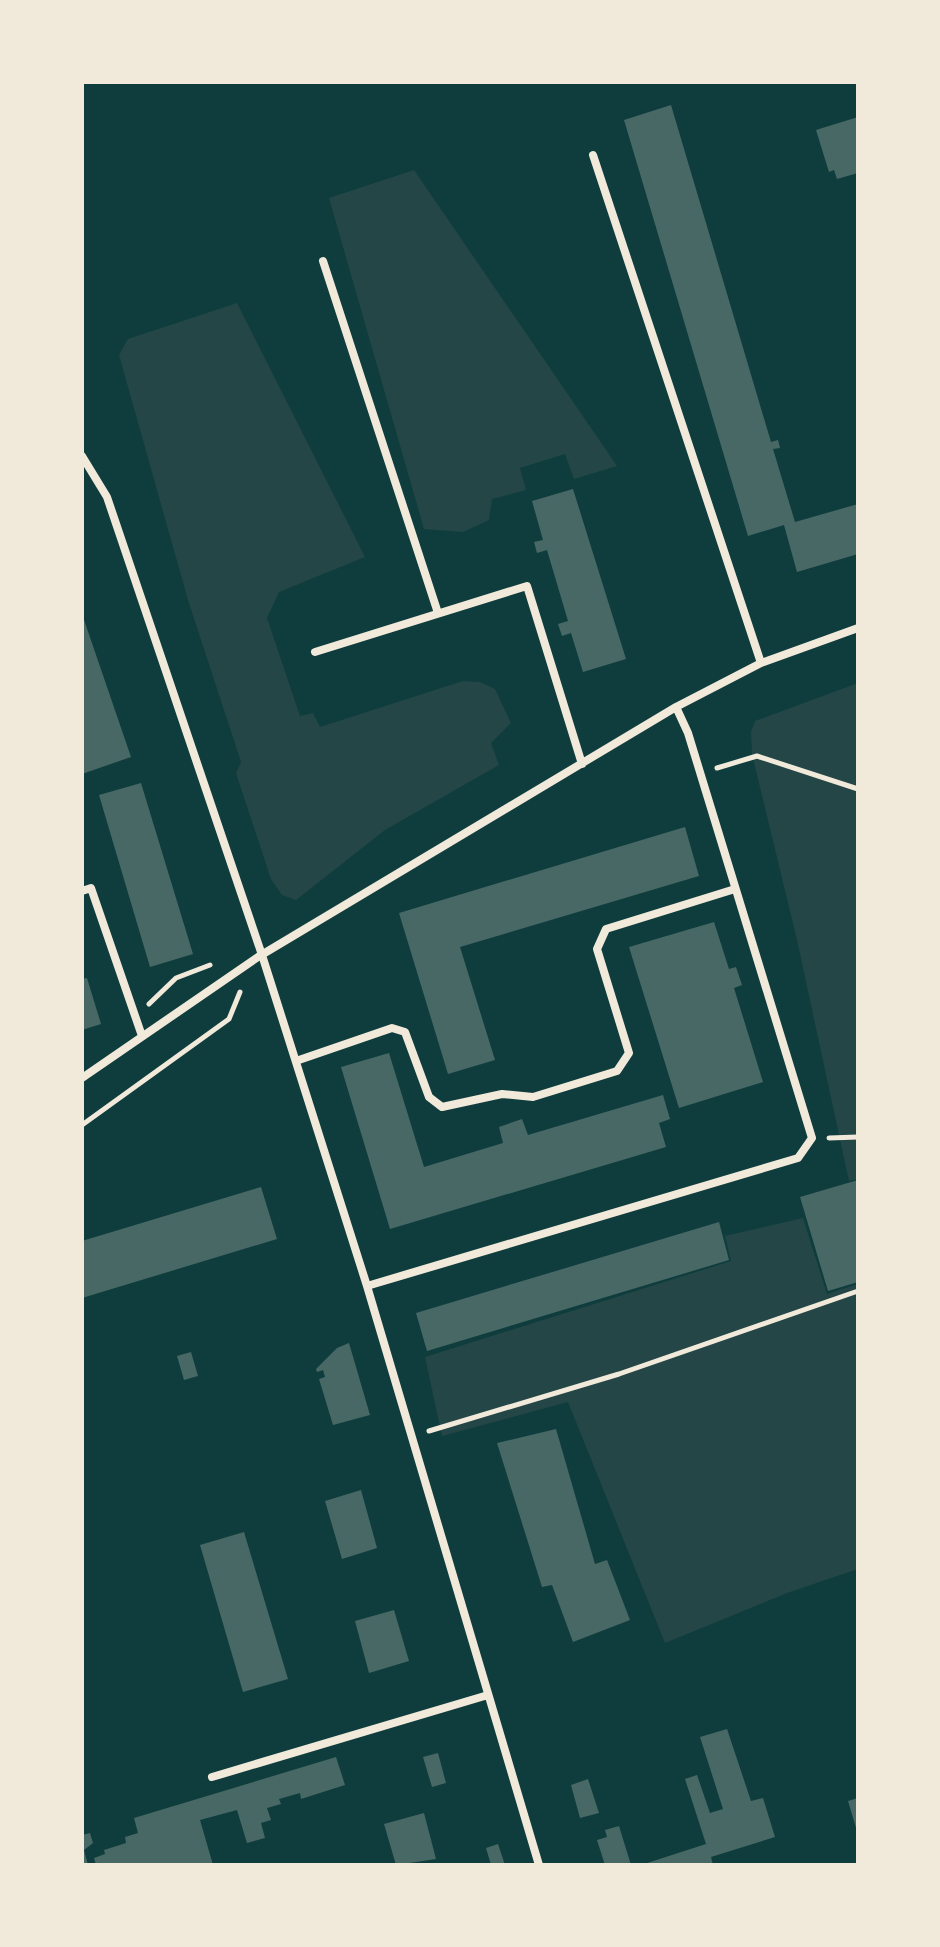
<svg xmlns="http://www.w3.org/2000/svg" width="940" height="1947" font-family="'Asap Condensed',sans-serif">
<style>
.green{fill:#244646}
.building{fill:#486865}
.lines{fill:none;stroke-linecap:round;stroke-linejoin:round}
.path{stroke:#f1e9da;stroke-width:5}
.minor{stroke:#f1e9da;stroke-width:8}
</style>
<rect width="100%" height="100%" fill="#0f3d3e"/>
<path class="green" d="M414 170 617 466 574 479 565 454 520 468 526 490 492 499 489 520 463 532 424 529 329 198Z
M237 303 365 557 279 592 267 618 300 716 313 713 320 727 463 681 480 682 495 689 511 723 491 743 499 765 385 830 296 900 282 895 271 879 236 773 241 762 188 600 119 355 128 339Z
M858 683V1179L849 1181 797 940 752 754 751 732 755 721Z
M803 1218 827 1294 858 1284V1569L787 1593 665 1643 568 1402 442 1436 425 1357 731 1261 725 1236Z"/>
<path class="building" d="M671 105 771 442 778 440 780 448 773 449 795 522 858 504V554L797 572 784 525 748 536 624 120Z
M858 117V173L837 179 834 170 829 172 816 130Z
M573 489 626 659 583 672 571 633 562 636 558 624 568 621 547 550 537 553 534 542 543 540 532 501Z
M82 614 131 757 82 774Z
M141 783 193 954 150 967 99 795Z
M685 827 699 876 460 947 495 1060 448 1074 399 913Z
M714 922 729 969 736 967 742 985 734 988 763 1082 679 1108 629 947Z
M87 978 101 1024 82 1030V979Z
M389 1053 424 1167 503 1143 499 1127 522 1119 528 1135 663 1095 670 1119 659 1123 666 1147 390 1229 341 1067Z
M858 1180V1282L828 1291 800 1197Z
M261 1187 277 1239 82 1298V1241Z
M719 1222 729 1260 427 1351 416 1313Z
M349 1343 370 1415 333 1425 319 1379 325 1377 323 1370 317 1372 316 1369 337 1348Z
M191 1352 198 1376 184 1380 177 1356Z
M556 1429 595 1564 607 1560 630 1620 573 1642 552 1585 542 1587 497 1443Z
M361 1490 377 1548 342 1559 325 1501Z
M244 1532 288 1679 243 1692 200 1545Z
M394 1610 409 1661 369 1673 355 1621Z
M727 1729 751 1801 763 1798 775 1837 711 1857 713 1865H641L706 1844 685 1779 697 1775 710 1813 723 1809 700 1737Z
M438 1753 446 1783 432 1787 423 1757Z
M336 1757 345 1785 301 1799 300 1793 279 1799 281 1804 267 1808 271 1820 261 1823 265 1838 247 1843 237 1810 200 1820 213 1865H96L94 1858 105 1854 104 1850 126 1843 125 1837 138 1833 134 1818Z
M588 1779 599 1813 580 1818 571 1785Z
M858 1798V1831H857L848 1801Z
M424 1813 436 1859 396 1865 384 1824Z
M619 1826 631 1865H605L597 1840 607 1837 605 1830Z
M90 1833 93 1843 84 1850 88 1865H82V1835Z
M498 1844 505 1865H491L486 1848Z"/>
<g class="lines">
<path class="path" d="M717 768 757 756 858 789
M149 1004 176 978 210 965
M82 1125 229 1019 240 992
M829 1138 858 1137
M429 1431 619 1374 858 1291"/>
<path class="minor" d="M593 155 761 663
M323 261 438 613
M82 456 107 497 262 955 367 1286 539 1865
M315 652 527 586 582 764
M82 891 91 888 142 1036
M296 1061 392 1028 405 1032 429 1097 442 1107 502 1094 533 1097 617 1071 629 1053 597 949 606 929 735 889
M82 1078 258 957 676 707 761 663 858 628
M367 1286 798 1158 812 1138 688 733 676 707
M212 1777 488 1695"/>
</g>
<rect width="940" height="1947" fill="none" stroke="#f1e9da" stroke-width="168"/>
</svg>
